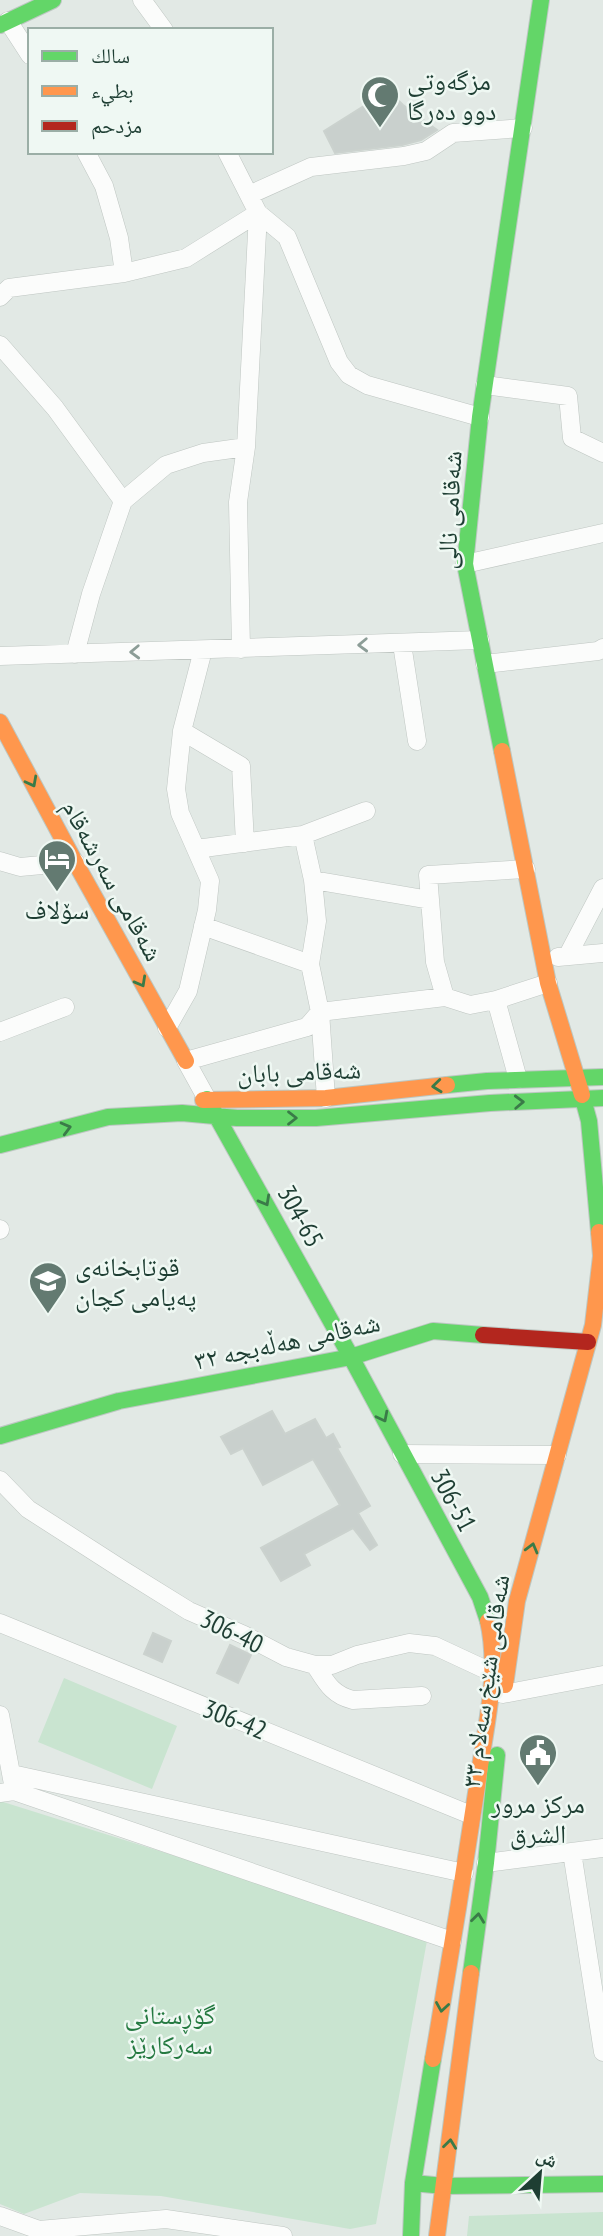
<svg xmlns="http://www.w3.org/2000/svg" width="603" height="2236" font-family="'PT Sans Narrow','Noto Naskh Arabic',sans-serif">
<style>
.green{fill:#c9e4d0}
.building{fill:#c9d0cd;stroke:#cbd2ce;stroke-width:2}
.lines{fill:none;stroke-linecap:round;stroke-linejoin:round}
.street-casing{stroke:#bfc6c2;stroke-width:19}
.fast-casing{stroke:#bdc7c2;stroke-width:18}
.slow-casing{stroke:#bdc7c2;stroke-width:18}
.jam-casing{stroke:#bdc7c2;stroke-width:18}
.street{stroke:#fbfcfb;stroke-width:18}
.fast{stroke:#63d668;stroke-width:16}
.slow{stroke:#ff974d;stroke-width:16}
.jam{stroke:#b3261e;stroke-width:16}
.oneway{stroke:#8c9d97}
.oneway2{stroke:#3a7b48}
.labels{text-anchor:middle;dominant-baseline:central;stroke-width:5;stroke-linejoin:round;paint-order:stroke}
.poi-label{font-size:26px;fill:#1e3e33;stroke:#eff8f3;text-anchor:start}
.street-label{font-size:26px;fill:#1e3e33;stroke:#eff8f3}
.park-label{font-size:26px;fill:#247940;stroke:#eff8f3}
</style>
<rect width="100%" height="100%" fill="#e2e9e5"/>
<path class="green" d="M64 1678 177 1726 152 1789 38 1742Z
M0 1801 428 1935 376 2224 350 2229 161 2196 80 2193 24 2214 0 2204Z
M603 2212V2236H467L469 2216Z"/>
<path class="building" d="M386 92 392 94 403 105 437 130 421 140 402 145 335 153 324 131Z
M272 1411 285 1434 315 1419 326 1438 333 1434 340 1447 337 1448 370 1506 358 1513 377 1545 370 1550 353 1528 304 1554 310 1565 281 1581 261 1548 340 1505 313 1459 263 1485 243 1448 231 1454 221 1437Z
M153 1633 171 1641 162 1662 144 1654Z
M230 1645 251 1655 238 1683 217 1673Z"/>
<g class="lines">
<defs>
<path id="street" d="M142 0 164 30
M8 21 30 55
M86 152 104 186 119 238 124 273
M227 152 258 213 287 237 339 362 349 375 367 385 480 417
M249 195 311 167 404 156 426 151 453 133 523 128
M0 297 9 288 124 273 186 258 258 213
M0 345 55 408 123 501
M485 385 568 396 572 438 603 453
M465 564 603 533
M402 644 417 741
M241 649 238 502 246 447 258 213
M75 654 91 594 123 501 166 465 203 453 246 447
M0 656 480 640
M485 664 598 651 603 648
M182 731 241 766 245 843
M303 835 313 880 317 921 310 964 320 1012 326 1098
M196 849 303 835 366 811
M0 861 20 867 75 862
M313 880 430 900
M203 926 310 964
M568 955 603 888
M558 957 603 953
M445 997 435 962 428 875 526 869
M496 1000 518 1079
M167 1028 188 991 207 910 210 881 180 813 176 789 182 731 203 650
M0 1032 65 1007
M207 1099 186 1061 307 1027 320 1012 445 997 470 1005 496 1000 548 983
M0 1229V1230
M402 1454 557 1455
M0 1480 28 1509 123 1570 189 1611 244 1635 286 1657 315 1665H332L357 1655 409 1643 435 1646 493 1673
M0 1623 471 1815
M315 1665C326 1682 332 1695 353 1700L422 1696
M503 1694 603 1675
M0 1715 13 1784
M12 1774 464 1873
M0 1793 14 1791 452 1941
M572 1852 603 2052
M486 1863 603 1848
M0 2216 39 2230 166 2219 283 2236"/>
<path id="fast" d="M0 25 53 0
M502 751 465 564 480 417 541 0
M447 1085 487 1081 603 1077
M207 1099 351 1357 480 1597 488 1621
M583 1099 589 1121 599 1232
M0 1145 108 1117 182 1113 237 1118H316L490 1103 603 1098
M0 1436 119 1401 351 1357 433 1331 483 1335
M471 1973 486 1863 497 1755
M413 2183 444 2186 603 2184
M411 2236 413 2183 433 2059"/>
<path id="slow" d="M0 722 75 862 186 1061
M502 751 548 983 582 1095
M203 1100 326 1098 447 1085
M505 1685 517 1601 593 1325 601 1256 599 1232
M433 2059C449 1966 464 1873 478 1780 485 1728 500 1673 488 1621
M437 2236 471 1973"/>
<path id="jam" d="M483 1335 588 1342"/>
</defs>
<use href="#street" class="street-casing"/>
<use href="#fast" class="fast-casing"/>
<use href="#slow" class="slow-casing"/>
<use href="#jam" class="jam-casing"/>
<use href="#street" class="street"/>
<use href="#fast" class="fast"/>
<use href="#slow" class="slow"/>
<use href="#jam" class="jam"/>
</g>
<defs><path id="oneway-chevron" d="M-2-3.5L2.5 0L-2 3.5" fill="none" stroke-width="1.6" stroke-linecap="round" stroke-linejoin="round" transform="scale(1.75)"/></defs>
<g class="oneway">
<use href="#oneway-chevron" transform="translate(363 645) rotate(178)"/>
<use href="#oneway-chevron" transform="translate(135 652) rotate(178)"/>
</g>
<g class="oneway2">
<use href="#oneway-chevron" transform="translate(32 782) rotate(62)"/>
<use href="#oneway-chevron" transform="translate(141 982) rotate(61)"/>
<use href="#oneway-chevron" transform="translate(437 1086) rotate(174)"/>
<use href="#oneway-chevron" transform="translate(519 1102) rotate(-2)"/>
<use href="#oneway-chevron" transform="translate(292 1118)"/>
<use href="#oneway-chevron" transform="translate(66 1128) rotate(-15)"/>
<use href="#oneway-chevron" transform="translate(265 1201) rotate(61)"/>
<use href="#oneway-chevron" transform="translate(383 1417) rotate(63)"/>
<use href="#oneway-chevron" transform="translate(532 1548) rotate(-75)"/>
<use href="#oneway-chevron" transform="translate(478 1918) rotate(-83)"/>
<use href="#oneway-chevron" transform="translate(442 2007) rotate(99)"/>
<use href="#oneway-chevron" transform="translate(450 2144) rotate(-83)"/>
</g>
<defs>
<symbol id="mosque-pin" viewBox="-11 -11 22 30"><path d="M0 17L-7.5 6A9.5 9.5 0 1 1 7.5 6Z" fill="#637a71" stroke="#eff8f3"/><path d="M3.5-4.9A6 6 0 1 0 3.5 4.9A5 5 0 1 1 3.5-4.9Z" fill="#fff"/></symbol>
<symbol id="hotel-pin" viewBox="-11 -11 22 30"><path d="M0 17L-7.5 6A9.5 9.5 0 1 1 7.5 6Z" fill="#637a71" stroke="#eff8f3"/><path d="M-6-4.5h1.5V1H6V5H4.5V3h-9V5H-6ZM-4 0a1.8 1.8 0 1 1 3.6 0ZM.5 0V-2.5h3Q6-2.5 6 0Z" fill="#fff"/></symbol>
<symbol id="school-pin" viewBox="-11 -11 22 30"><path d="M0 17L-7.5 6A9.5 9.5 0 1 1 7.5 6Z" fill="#637a71" stroke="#eff8f3"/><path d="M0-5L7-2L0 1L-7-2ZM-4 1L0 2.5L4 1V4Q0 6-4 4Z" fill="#fff"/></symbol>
<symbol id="civic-pin" viewBox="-11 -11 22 30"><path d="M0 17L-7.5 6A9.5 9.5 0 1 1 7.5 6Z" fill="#637a71" stroke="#eff8f3"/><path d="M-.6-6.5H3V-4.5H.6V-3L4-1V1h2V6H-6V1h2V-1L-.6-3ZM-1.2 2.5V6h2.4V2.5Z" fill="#fff"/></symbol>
</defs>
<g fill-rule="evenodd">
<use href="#mosque-pin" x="358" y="73" width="44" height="60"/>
<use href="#hotel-pin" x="35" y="837" width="44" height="60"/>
<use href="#school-pin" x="26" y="1259" width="44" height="60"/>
<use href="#civic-pin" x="516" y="1731" width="44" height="60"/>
</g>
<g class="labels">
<g class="poi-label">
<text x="407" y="80">مزگەوتی<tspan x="407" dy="30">دوو دەرگا</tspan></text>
<text x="57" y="909" text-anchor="middle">سۆلاف</text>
<text x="75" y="1266">قوتابخانەی<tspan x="75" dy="30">پەیامی کچان</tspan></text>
<text x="538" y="1803" text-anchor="middle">مرکز مرور<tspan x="538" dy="30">الشرق</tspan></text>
</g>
<g class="street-label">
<text transform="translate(449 510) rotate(-87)">شەقامی نالی</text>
<text transform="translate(113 880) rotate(61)">شەقامی سەرشەقام</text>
<text transform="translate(299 1071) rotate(-2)">شەقامی بابان</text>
<text transform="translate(301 1216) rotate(61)">304-65</text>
<text transform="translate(287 1341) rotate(-12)">شەقامی هەڵەبجە ٣٢</text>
<text transform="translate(454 1500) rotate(62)">306-51</text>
<text transform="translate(232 1631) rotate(26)">306-40</text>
<text transform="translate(485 1681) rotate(-82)">شەقامی شێخ سەلام ٣٣</text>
<text transform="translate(235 1719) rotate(22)">306-42</text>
</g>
<g class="park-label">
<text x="170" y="2014">گۆڕستانی<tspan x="170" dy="30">سەرکارێز</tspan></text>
</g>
</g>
<rect x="28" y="28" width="245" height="126" fill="#eff8f3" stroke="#9baea6" stroke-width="2"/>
<rect x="42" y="51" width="35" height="10" fill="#63d668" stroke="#9baea6" stroke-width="2"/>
<text x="91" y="63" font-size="21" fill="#1e3e33">سالك</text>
<rect x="42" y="86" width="35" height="10" fill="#ff974d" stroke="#9baea6" stroke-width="2"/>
<text x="91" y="98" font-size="21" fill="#1e3e33">بطيء</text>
<rect x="42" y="121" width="35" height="10" fill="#b3261e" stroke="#9baea6" stroke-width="2"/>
<text x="91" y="133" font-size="21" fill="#1e3e33">مزدحم</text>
<g transform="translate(540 2173) rotate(26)" stroke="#eff8f3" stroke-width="5" paint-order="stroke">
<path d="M0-5L12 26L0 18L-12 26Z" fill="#1e3e33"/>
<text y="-10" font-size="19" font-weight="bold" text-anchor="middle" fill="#1e3e33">ش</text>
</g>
</svg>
